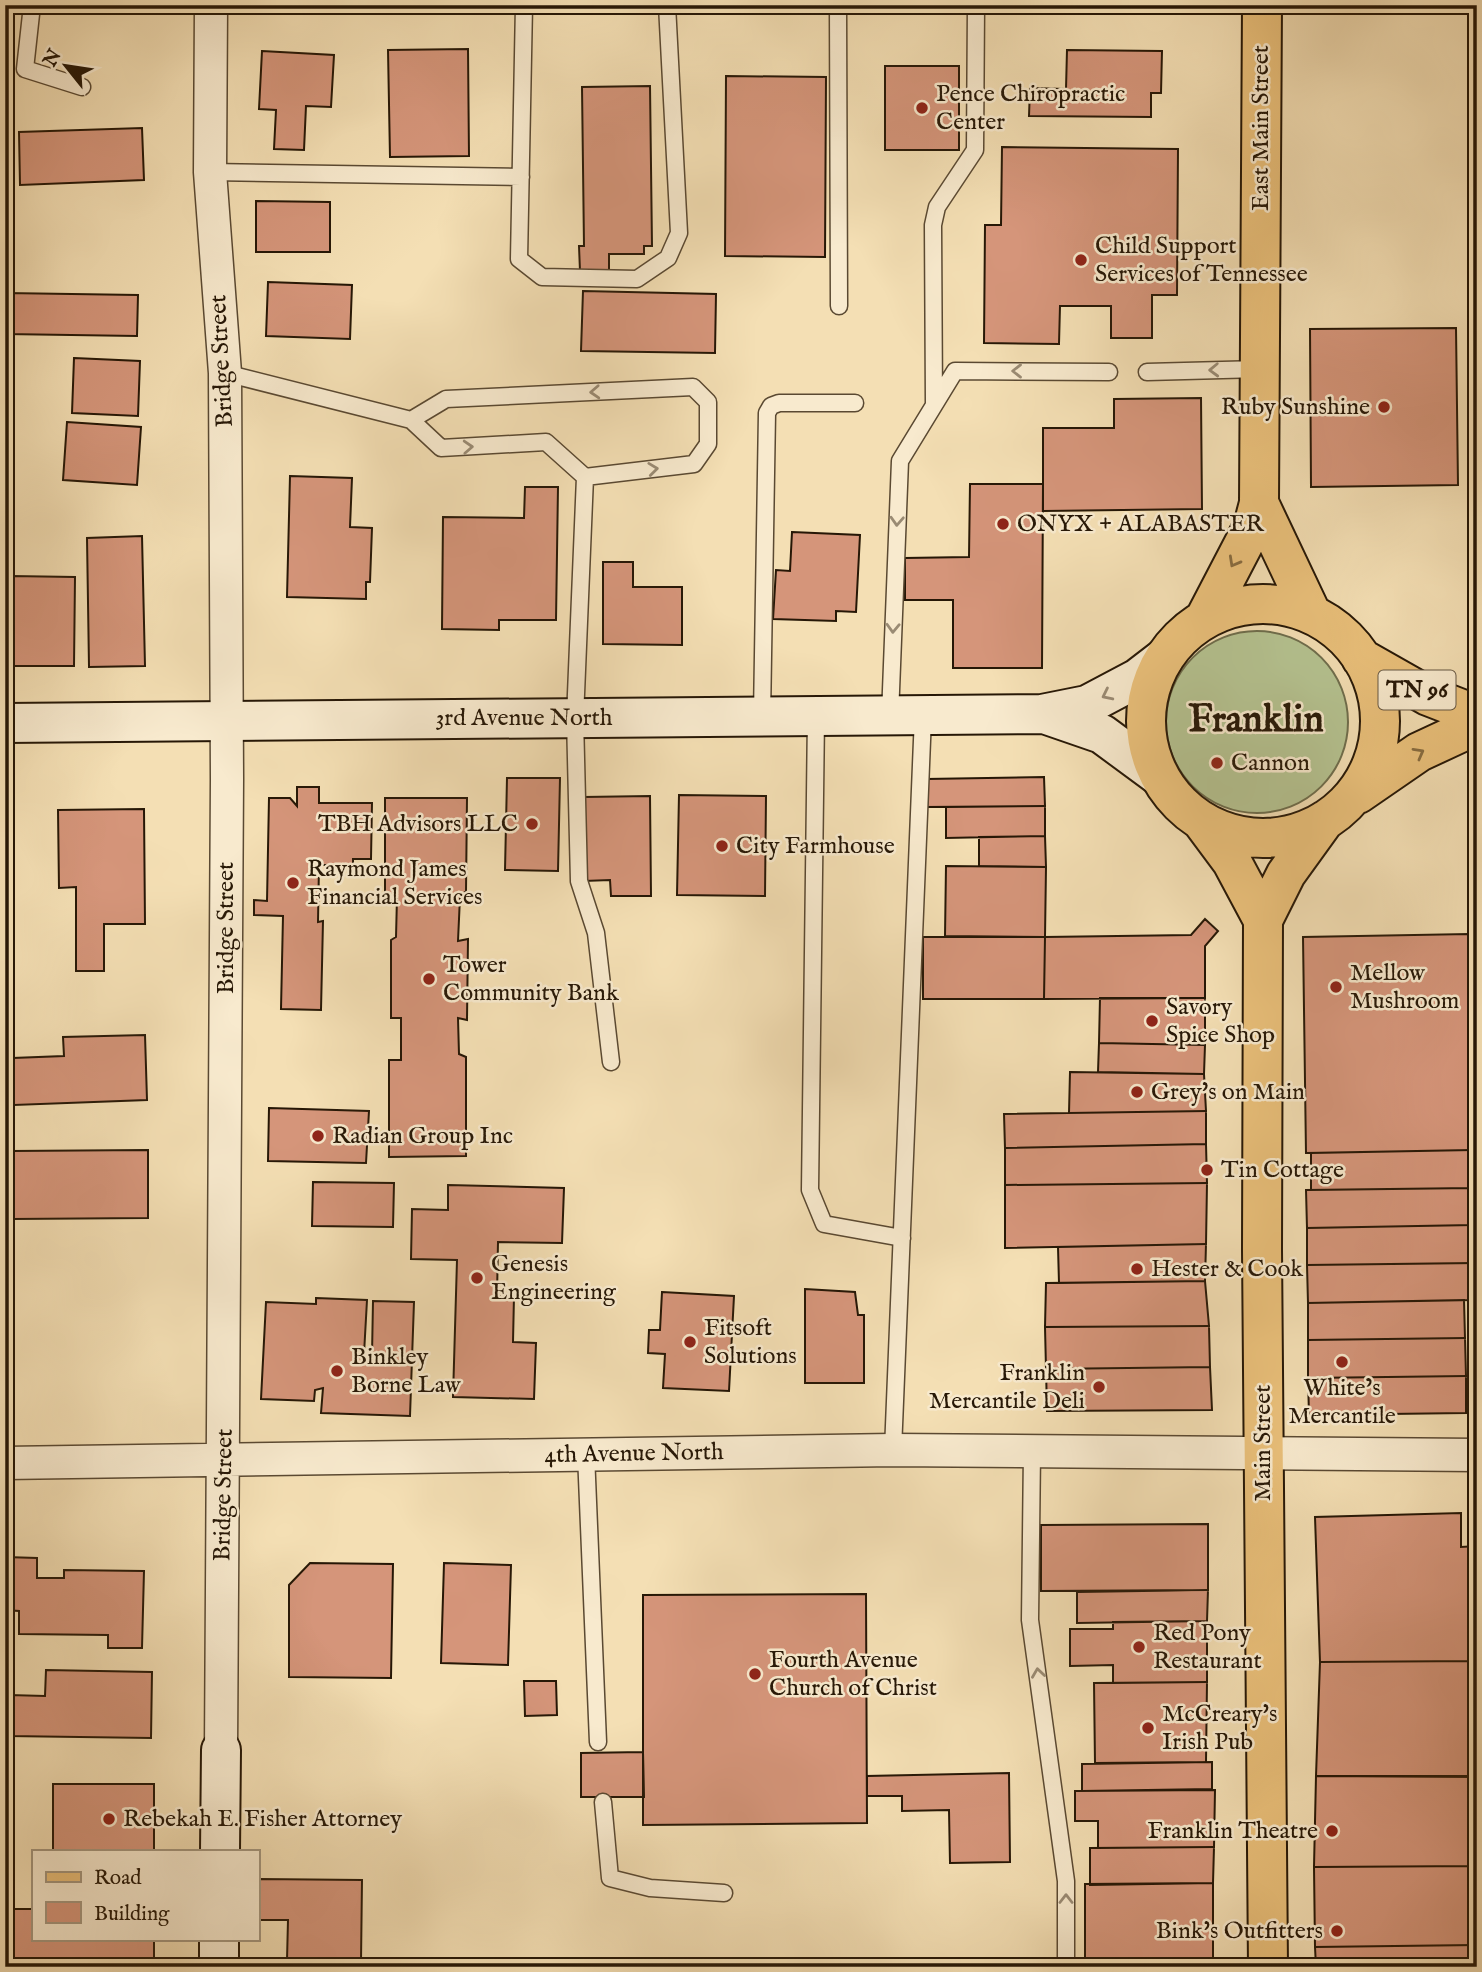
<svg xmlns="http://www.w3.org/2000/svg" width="1482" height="1972" font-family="'IM FELL English',serif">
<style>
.green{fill:#b5c391;stroke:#6e6d4c;stroke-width:2}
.building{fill:#d5957a;stroke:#261706;stroke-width:2}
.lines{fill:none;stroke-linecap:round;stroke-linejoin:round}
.lane-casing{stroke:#5a4932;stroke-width:19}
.street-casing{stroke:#5a4932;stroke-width:35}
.secondary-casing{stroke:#261706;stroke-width:42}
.primary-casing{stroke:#261706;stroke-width:42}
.lane{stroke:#f8eace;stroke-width:16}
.street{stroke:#f8eace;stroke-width:32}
.secondary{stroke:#f8eace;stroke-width:38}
.primary{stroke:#eac07a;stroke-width:38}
.oneway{stroke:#9a8b74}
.oneway2{stroke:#886c40}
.poi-dot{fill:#8f2418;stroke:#f8eace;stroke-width:2.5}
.labels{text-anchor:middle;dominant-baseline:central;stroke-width:5;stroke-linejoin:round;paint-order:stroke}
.shield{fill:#f8eace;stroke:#655642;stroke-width:2}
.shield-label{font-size:23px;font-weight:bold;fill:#261706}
.poi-label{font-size:24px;fill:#261706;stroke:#f8eace;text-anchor:start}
.street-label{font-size:24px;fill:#261706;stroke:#f8eace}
.town-label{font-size:38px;font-weight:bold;fill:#261706;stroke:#f8eace}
</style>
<rect width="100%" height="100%" fill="#f4dfb4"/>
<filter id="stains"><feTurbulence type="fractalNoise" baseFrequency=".00286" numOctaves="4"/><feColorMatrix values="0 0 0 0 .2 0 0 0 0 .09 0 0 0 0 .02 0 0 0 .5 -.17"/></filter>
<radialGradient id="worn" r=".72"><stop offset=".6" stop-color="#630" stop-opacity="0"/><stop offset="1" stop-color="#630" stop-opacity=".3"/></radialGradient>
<path class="green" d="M1166 722a91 91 0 1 1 182 0a91 91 0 1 1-182 0Z"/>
<path class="building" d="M468 49 469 156 390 157 388 50Z
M1067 50 1162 51 1161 93H1151V117L1029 116 1030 88 1066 89Z
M262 51 334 55 331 107 306 106 304 150 274 149 276 110 259 109Z
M885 66H959V150H885Z
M726 76 826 77 825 257 725 256Z
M650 86 652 246H644V254H609V271H580L579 246H584L582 87Z
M142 128 144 180 20 185 19 132Z
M1002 147 1178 149 1177 295H1152V338H1111V306H1060L1059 344 984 343 985 225H1001Z
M256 201 330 202V252H256Z
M268 282 352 285 350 339 266 336Z
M583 291 716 294 715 353 581 351Z
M5 293 138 295 137 336 5 334Z
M1456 328 1458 485 1311 487 1310 329Z
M74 358 140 361 138 416 72 413Z
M1201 398 1202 509 1043 511V428H1114V399Z
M67 422 141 427 137 485 63 480Z
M290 476 352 478 350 527 372 528 370 582H366V599L287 597Z
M970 484H1043L1042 668H953V600H905V558L969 557Z
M525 487H558L556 620H499V630L442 629 443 517 524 518Z
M792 532 860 535 856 612 836 611V621L773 619 776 570 790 571Z
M142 536 145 666 89 667 87 538Z
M603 562H633V587H682V645L603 644Z
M11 576 75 577 74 666H10Z
M1044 777 1045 806 926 807V779Z
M507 778H560L558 871 505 870Z
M297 787H319V803H372L371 859H353V865H319L318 922 323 921 321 1010 281 1009 283 916 254 915V900L267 901 269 798H290L297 806Z
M679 795 766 796 765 896 677 895Z
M650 796 651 896H611L610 880 584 881V797Z
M385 798H467L466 891 460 897 458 941 468 939 467 1020 458 1018 459 1054 466 1057V1156L389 1157V1060H401V1018H391V940L396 937 397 897 385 902Z
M1045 806V836L946 838V807Z
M144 809 145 924H104V971H76V887L59 888 58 810Z
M1045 836 1046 867 979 866V837Z
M946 866 1046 867 1045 937 945 936Z
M1205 919 1218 931 1205 946V998L1044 999 1045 937 1191 935Z
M1469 934 1472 1150 1306 1153 1303 937Z
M923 937H1045L1044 999H923Z
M1100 998H1205V1045L1099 1043Z
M145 1035 147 1100 14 1105 13 1058 64 1056 63 1037Z
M1099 1043 1205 1045 1204 1074 1098 1072Z
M1070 1072 1204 1074 1206 1111 1069 1113Z
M269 1108 369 1111 366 1163 268 1161Z
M1206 1111V1144L1005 1148 1004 1114Z
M1206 1144 1207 1183 1005 1185V1148Z
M148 1150V1218L12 1219 11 1151Z
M1472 1150V1188L1311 1190V1153Z
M313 1182 394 1183 393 1227 312 1226Z
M1207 1183 1206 1244 1005 1248V1185Z
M448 1185 564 1188 562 1243 498 1242 497 1296H514L513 1342 536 1343 534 1399 453 1397 457 1260 411 1259 412 1209 448 1210Z
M1472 1188 1473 1225 1307 1228 1306 1190Z
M1473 1225H1477V1263L1307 1265V1228Z
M1206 1244 1205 1281 1059 1283 1058 1247Z
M1473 1263V1300L1308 1303 1307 1265Z
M1205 1281 1209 1326 1045 1327 1046 1283Z
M805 1289 855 1292 858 1315H864V1383H805Z
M662 1292 734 1296 729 1391 663 1388 665 1354 648 1353 649 1330H660Z
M316 1298 367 1300 364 1354 372 1355 373 1301 414 1302 410 1416 321 1413 323 1388 315 1390 314 1401 261 1399 266 1302 316 1304Z
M1464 1300 1465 1338 1308 1340V1303Z
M1209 1326 1210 1367 1046 1369 1045 1327Z
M1465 1338 1466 1376 1308 1378V1340Z
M1210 1367 1212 1410 1047 1411 1046 1369Z
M1466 1376V1413L1309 1415 1308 1378Z
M1461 1513V1547L1477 1546V1661L1320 1662 1315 1517Z
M1208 1524V1590L1041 1591V1525Z
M5 1557 37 1558V1578H64V1570L144 1571 142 1648H108V1635L19 1634V1611L5 1610Z
M310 1563 393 1564 391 1678 289 1677V1585Z
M444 1563 511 1565 508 1665 441 1663Z
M1208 1590 1207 1621 1077 1623V1592Z
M866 1594 867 1823 643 1825V1595Z
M1207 1621V1682L1113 1683V1665L1070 1666V1629H1113V1622Z
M1477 1661V1776H1316L1320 1662Z
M46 1670 152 1672 151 1738 8 1736 9 1695 45 1696Z
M524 1681H556L557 1715 525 1716Z
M1207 1682 1206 1762 1095 1763 1094 1683Z
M643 1752 644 1797H581V1753Z
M1212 1762V1789L1082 1791V1764Z
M1009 1773 1010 1862 950 1863 949 1810 902 1811V1796H867V1776Z
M1316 1776 1477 1777V1866L1314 1867Z
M53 1784H154V1851H53Z
M1215 1790 1214 1847 1098 1848V1821H1075V1791Z
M1214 1847 1213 1883 1090 1885V1848Z
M1477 1866V1945L1315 1947 1314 1867Z
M259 1879 362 1880 361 1961 287 1960 288 1920H259Z
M1213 1883V1967H1085V1884Z
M5 1909H33V1939H154V1967H26V1961L5 1962Z
M1473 1945V1967H1316L1315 1947Z"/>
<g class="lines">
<defs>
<path id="lane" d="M32 5 25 69 82 87
M524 5 519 259 542 277 637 279 668 258 679 233 667 5
M838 5 839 306
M210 172 521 177
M1147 372 1260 369
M225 373 411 420 441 448 546 442 585 477 694 464 708 444V402L693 387 446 399 411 420
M934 404 933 225 937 207 975 150 976 5
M585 477 575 718 579 881 596 933 611 1062
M762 716 767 413 771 406 779 403H855
M816 716 810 1190 824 1224 902 1238
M890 716 900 461 955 371 1109 372
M893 1450 923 716
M1032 1452 1030 1620 1066 1881V1967
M586 1454 598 1742
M603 1802 610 1878 650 1888 724 1893"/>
<path id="street" d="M211 5 210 172 225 373 227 779 221 1750
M5 1463 893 1450 1477 1455"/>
<path id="secondary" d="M1044 714 1102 734 1159 776
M5 723 1042 714 1087 705 1138 678 1164 658
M220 1851 221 1750
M219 1967V1939"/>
<path id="primary" d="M1259 503 1312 615
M1146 721a117 117 0 1 1 234 0a117 117 0 1 1-234 0Z
M1204 620 1253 526 1259 503 1262 5
M1361 658 1428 696 1477 715
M1358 794 1419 752 1477 725
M1203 823 1232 862 1263 920
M1268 1967 1262 1250 1263 920 1286 874 1325 820"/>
</defs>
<use href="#lane" class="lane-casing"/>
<use href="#street" class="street-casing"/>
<use href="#secondary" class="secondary-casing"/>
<use href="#primary" class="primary-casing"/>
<use href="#lane" class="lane"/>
<use href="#street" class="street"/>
<use href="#secondary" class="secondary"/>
<use href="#primary" class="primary"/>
</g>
<defs><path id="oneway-chevron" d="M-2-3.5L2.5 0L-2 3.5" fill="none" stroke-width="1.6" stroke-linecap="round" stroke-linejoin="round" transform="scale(1.75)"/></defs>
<g class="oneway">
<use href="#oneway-chevron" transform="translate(1214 370) rotate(178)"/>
<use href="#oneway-chevron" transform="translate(1017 371) rotate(180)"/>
<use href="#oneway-chevron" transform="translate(595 392) rotate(177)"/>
<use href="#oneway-chevron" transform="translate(468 447) rotate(-3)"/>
<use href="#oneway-chevron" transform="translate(653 469) rotate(-7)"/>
<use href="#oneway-chevron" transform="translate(897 521) rotate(93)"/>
<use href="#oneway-chevron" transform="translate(893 628) rotate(92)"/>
<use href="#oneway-chevron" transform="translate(1107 695) rotate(154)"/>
<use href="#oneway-chevron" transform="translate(1038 1673) rotate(-98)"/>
<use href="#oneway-chevron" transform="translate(1066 1899) rotate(-90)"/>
</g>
<g class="oneway2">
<use href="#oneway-chevron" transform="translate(1234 562) rotate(119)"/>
<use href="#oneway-chevron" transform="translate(1419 753) rotate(-29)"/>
</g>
<g class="poi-dot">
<circle cx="922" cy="108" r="7"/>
<circle cx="1081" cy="260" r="7"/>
<circle cx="1384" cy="407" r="7"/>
<circle cx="1003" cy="524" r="7"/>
<circle cx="1217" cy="763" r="7"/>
<circle cx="532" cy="824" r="7"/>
<circle cx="722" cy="846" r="7"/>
<circle cx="293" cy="883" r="7"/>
<circle cx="429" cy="979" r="7"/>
<circle cx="1336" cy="987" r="7"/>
<circle cx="1152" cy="1021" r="7"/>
<circle cx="1137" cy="1092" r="7"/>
<circle cx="318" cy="1136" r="7"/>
<circle cx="1207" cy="1170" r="7"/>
<circle cx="1137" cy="1269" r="7"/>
<circle cx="477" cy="1278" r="7"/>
<circle cx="690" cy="1342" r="7"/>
<circle cx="1342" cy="1362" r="7"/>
<circle cx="337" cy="1371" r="7"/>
<circle cx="1099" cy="1387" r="7"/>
<circle cx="1139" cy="1647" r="7"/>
<circle cx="755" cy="1674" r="7"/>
<circle cx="1148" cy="1728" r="7"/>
<circle cx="109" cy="1819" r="7"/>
<circle cx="1332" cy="1831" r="7"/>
<circle cx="1337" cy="1931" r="7"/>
</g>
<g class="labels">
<rect class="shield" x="1378.5" y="670.5" width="77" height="39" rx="5"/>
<g class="shield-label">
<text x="1417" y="690">TN 96</text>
</g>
<g class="poi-label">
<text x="936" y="94">Pence Chiropractic<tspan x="936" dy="28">Center</tspan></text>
<text x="1095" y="246">Child Support<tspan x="1095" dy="28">Services of Tennessee</tspan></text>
<text x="1370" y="407" text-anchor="end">Ruby Sunshine</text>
<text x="1017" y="524">ONYX + ALABASTER</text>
<text x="1231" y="763">Cannon</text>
<text x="518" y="824" text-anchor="end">TBH Advisors LLC</text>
<text x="736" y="846">City Farmhouse</text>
<text x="307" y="869">Raymond James<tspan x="307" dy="28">Financial Services</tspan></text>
<text x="443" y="965">Tower<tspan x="443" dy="28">Community Bank</tspan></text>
<text x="1350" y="973">Mellow<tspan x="1350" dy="28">Mushroom</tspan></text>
<text x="1166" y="1007">Savory<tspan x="1166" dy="28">Spice Shop</tspan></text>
<text x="1151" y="1092">Grey's on Main</text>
<text x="332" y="1136">Radian Group Inc</text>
<text x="1221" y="1170">Tin Cottage</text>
<text x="491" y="1264">Genesis<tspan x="491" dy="28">Engineering</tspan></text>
<text x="1151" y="1269">Hester &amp; Cook</text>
<text x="704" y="1328">Fitsoft<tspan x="704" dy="28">Solutions</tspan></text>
<text x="351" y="1357">Binkley<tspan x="351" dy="28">Borne Law</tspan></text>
<text x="1085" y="1373" text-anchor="end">Franklin<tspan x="1085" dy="28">Mercantile Deli</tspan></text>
<text x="1342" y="1388" text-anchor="middle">White’s<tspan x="1342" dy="28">Mercantile</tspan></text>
<text x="1153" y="1633">Red Pony<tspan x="1153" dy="28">Restaurant</tspan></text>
<text x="769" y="1660">Fourth Avenue<tspan x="769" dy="28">Church of Christ</tspan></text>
<text x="1162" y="1714">McCreary's<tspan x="1162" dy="28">Irish Pub</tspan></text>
<text x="123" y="1819">Rebekah E. Fisher Attorney</text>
<text x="1318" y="1831" text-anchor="end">Franklin Theatre</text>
<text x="1323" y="1931" text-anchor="end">Bink's Outfitters</text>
</g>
<g class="street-label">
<text transform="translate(1261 128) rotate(-90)">East Main Street</text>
<text transform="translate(222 361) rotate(-93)">Bridge Street</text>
<text x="524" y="718">3rd Avenue North</text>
<text transform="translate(226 928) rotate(-90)">Bridge Street</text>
<text transform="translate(1263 1443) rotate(-90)">Main Street</text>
<text transform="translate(634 1454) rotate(-1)">4th Avenue North</text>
<text transform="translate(224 1495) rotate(-89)">Bridge Street</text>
</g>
<g class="town-label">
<text x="1256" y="721">Franklin</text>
</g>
</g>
<rect width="1482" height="1972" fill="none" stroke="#f4dfb4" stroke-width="28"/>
<rect x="7" y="7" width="1468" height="1958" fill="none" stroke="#261706" stroke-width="3.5"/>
<rect x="14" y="14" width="1454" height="1944" fill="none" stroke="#261706" stroke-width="2"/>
<rect x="32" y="1850" width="228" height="91" fill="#f8eace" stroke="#a4967e" stroke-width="2"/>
<rect x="46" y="1872" width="35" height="10" fill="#eac07a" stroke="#a4967e" stroke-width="2"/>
<text x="94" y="1884" font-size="21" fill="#261706">Road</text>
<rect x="46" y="1902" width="35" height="21" fill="#d5957a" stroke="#a4967e" stroke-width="2"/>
<text x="94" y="1920" font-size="21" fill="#261706">Building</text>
<g transform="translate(66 66) rotate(300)" stroke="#f8eace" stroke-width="5" paint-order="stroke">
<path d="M0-5L12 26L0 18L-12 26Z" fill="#261706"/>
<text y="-10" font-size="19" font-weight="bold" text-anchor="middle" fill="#261706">N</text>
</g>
<rect width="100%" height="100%" filter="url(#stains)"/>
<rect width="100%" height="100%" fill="url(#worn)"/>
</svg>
